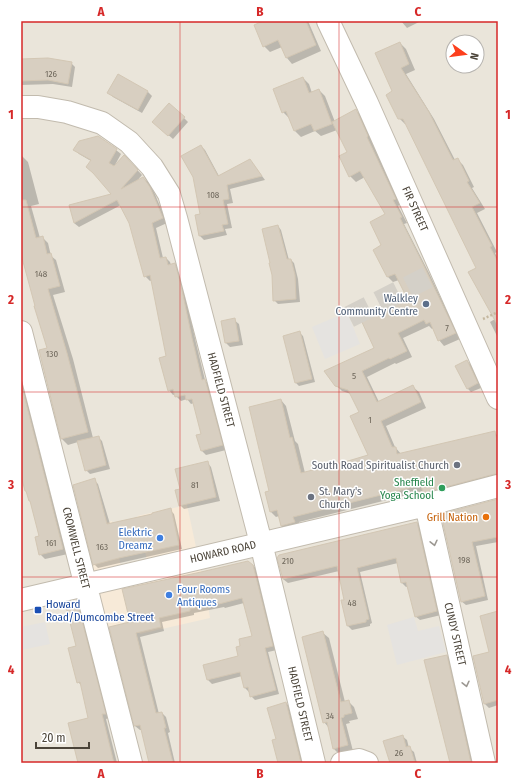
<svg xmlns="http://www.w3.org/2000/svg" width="519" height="784" font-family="'Fira Sans Condensed',sans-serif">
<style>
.residential{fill:#eae5da;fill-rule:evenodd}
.commercial{fill:#f7ead8}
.parking{fill:#e5e3e0}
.shadow{fill:#0003}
.building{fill:#d8cfc1;stroke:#d3c7b4}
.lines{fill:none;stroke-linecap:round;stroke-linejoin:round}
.minor-tunnel{stroke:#d4d0c8;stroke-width:22;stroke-dasharray:22 11;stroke-linecap:butt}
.minor-casing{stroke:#c2bbae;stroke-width:24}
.path{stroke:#c4b79f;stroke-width:2.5;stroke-dasharray:2 2;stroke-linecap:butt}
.minor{stroke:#fff;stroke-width:22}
.oneway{stroke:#9c9892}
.grid{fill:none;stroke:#d62828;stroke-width:1;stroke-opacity:0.55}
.service-dot{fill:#5c6f8a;stroke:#fff;stroke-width:1.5}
.worship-dot{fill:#6b7280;stroke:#fff;stroke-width:1.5}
.leisure-dot{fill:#2e9e5b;stroke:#fff;stroke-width:1.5}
.food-dot{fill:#e8710a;stroke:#fff;stroke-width:1.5}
.shop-dot{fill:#3f7fe0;stroke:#fff;stroke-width:1.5}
.transit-dot{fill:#1a4fb4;stroke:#fff;stroke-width:1.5}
.labels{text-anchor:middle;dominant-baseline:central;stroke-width:3;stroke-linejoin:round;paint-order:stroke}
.number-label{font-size:9px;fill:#6e675b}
.street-label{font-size:11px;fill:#4b4439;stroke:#fff}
.service-label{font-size:11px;fill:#4e5e75;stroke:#fff;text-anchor:end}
.worship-label{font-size:11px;fill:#5b616d;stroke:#fff;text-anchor:end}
.leisure-label{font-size:11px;fill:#27864d;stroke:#fff;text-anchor:end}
.food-label{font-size:11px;fill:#c56008;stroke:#fff;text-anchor:end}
.shop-label{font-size:11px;fill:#366cbe;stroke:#fff;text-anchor:end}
.transit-label{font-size:11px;fill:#164399;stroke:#fff;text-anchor:start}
.neatline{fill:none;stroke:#d62828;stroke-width:1.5}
.grid-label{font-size:13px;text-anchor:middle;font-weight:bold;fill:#d62828}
</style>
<rect width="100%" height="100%" fill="#f6f3ec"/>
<path class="residential" d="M21 21H498V763H21ZM453 42H477V66H453ZM151 579 140 634 136 619Z"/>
<path class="commercial" d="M187 505 207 598 210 618 140 634 136 619 102 629 97 593 151 579 137 516Z
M112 521 122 572 93 579 80 530Z"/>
<path class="parking" d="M347 312 360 344 325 359 312 327Z
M414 617 418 631 439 626 446 652 397 665 387 625Z
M45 622 50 644 21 650V627Z"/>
<path class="shadow" d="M266 21H308L321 51 292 64 287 58 282 47 270 52 264 46Z
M401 21H421L407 28Z
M400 43 406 49 415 70 406 74 434 119 455 160 457 159 463 165 474 187 472 188 485 209 477 213 497 252 495 253 498 259V338L490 322 495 319 477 268 407 124H405L399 118 394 92Z
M21 60 71 63 75 67 72 87 53 84 21 85Z
M303 78 309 84 312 93 319 90 325 96 335 122 356 111 362 116 373 142H372L401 204 398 206 407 223 404 224 429 273 460 339 444 346 439 340 434 328 432 329 429 326 403 338 412 357 396 364 395 363 367 377 379 402 413 387 419 392 426 408 386 426 395 447 401 454 494 432 498 436V480L429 498 424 492 423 491 299 522 300 528 287 531 281 526 279 516 276 517 271 512 270 492 281 400 286 406 295 441 298 444 305 473 370 456 360 413 351 394 342 391 336 385 375 348 408 299 399 280 393 282 388 277 383 246 386 215 365 177 356 182 350 176 349 153 337 130 321 136 315 131 301 137 294 130 289 118 283 112Z
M148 92 152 96 142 113 113 97 109 93Z
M184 118 188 122 173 139 158 126Z
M201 146 205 150 219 176 250 160 265 180 230 189 233 203 227 204 232 228 225 229 227 235 204 240 200 236 196 216 202 214Z
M75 150H116L121 154 115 165 124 156 142 175 136 182 143 178 148 182 154 192 167 223 156 228 163 258H166L170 262 171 265 174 264 179 269 185 291 196 343 205 380 209 385 226 450 206 455 202 451V435L194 403 191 404 187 399 181 401 176 396V394L173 395 169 390 168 357 152 280 150 281 145 276 130 223 121 205 79 227 74 223 112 194 91 161 79 154Z
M22 156 28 162 39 204 31 206 40 238 42 237 48 243 51 256 56 260 65 292 53 295 73 359 93 438 98 437 102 441 110 469 90 474 86 470 78 442 68 445 62 439 40 351 48 348 21 249V157Z
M278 226 281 230 289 260H291L294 263 298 279 300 302 278 304 274 300Z
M234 320 239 324 243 345 230 347 226 343 222 322Z
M300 333 303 336 315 382 299 386 296 383Z
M467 361 471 365 481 388 471 392 467 388Z
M21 370 68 554 45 559 40 554V537L28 492 21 474Z
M207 462 211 467 220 501 184 509 180 505 181 489Z
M94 480 98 484 110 524 170 510 174 514 182 549 124 562 98 568 94 564Z
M498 500V542L476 546 488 600 466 605 461 601 444 523Z
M417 523 421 527 441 615 420 620 415 616 409 586 406 587 402 583 398 563 360 572 372 623 370 624V626L352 630 348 626 342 601 346 600 339 571 288 583 283 579Z
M253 565 257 570 277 650 268 652 279 694 255 700 251 696 250 693 245 688 242 676 212 684 208 680 239 656 242 646 254 636 244 603 225 608 224 607 194 613V615L162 622 164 631 140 637 159 714 162 713 166 717 170 732 168 733 175 763H150L142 730H140L135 726 131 623Z
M77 606 82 610 109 718 106 719 117 763H79L90 719 82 686 78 682Z
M323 633 329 638 345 702 348 701 354 707 358 719 349 721 350 723 346 724 353 751 340 755 334 749 329 728 324 722Z
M498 651V705L489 708 484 703Z
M447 656 451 660 474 763H451Z
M286 703 290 707 304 763H279L277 740Z
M402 736 407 740 409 748 414 752 417 763H391Z"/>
<path class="building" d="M263 21H306L316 45 286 58 278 40 263 47 254 25Z
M400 42 409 64 401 68 429 112 453 160 458 158 469 181 467 182 480 203 472 207 492 246 490 247 498 262V326L468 272 476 268 403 119H398L386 95 392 91 375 53Z
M48 58 72 62 68 84 48 80 21 81V59Z
M118 74 148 91 138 110 107 93Z
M303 77 309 93 319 89 332 124 314 131 311 124 294 131 286 111 282 113 273 89Z
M169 103 185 117 168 136 152 122Z
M356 109 368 136 367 137 396 199 393 200 402 217 400 218 424 266 456 333 438 341 430 322 426 324 424 320 398 333 407 351 390 359 389 358 362 371 377 402 413 385 421 402 381 421 392 447H396L397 454 495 431 498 446V474H495L423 493 421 485 293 517 295 522 281 526 277 510 270 512 265 492 269 491 249 407 281 399 290 438 292 437 301 473 348 461 368 455 350 416 359 412 348 390 335 386 324 371 374 348 361 320 407 298 395 274 387 277 373 250 381 245 370 222 385 214 360 171 349 177 339 156 347 152 332 122Z
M98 136 117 149 109 163 114 166 124 155 138 170 121 189 143 177 150 187 163 218 152 223 160 258 166 257 168 265 175 263 181 285 192 338 202 380 205 379 223 445 201 451 196 435 201 434 192 399 186 400 185 395 175 397 173 389 168 391 159 358 166 356 150 275 144 277 129 223 117 200 74 223 69 205 111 194 93 173 86 167 91 160 73 150 79 141Z
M201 145 218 176 250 159 262 176 227 185 229 199 223 200 228 224 222 225 224 231 199 236 195 215 200 214 193 177 181 156Z
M21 200H26L36 238 43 236 47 254 51 253 60 286 48 289 67 353 88 432 61 439 39 350 47 348 34 306H35L21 254Z
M278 225 287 259H291L295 275 296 299 273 301 272 275 269 263H270L262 229Z
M235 318 239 341 225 343 221 321Z
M300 331 312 379 295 383 283 336Z
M467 360 478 383 467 389 455 366Z
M21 383 63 549 39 555 35 537 39 536 30 501H29L26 491H25L21 475Z
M99 436 106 465 85 471 77 441Z
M208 461 216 497 179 506 175 490 180 489 175 469Z
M95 478 107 524 152 514V513L171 508 179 545 119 558 93 565 73 485Z
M498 499V537L472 542 485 596 461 602 443 523 445 513Z
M417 522 437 611 415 617 406 582 401 583 396 558 357 568 369 619 366 620V622L347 626 341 600H344L337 566 283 579 277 558 279 555Z
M248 561 253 565 273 646 265 648 276 690 250 697 248 687 244 688 240 672 207 680 203 665 238 656 236 647 240 646 239 639 252 636 242 598 219 604V603L190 609V611L159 618 161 627 136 633 156 713 162 712 166 728H164L173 763H149L140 725 134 726 109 627 130 622 122 589 201 572Z
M78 605 106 714H102L114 763H78L68 723 88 718 80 682 77 683 68 648 76 646 66 607Z
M498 611V700L484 704 473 656 489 652 480 616Z
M323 631 341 702 349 700 352 713 344 715V717L341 718 348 745 333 749 327 722 323 723 302 637Z
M447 655 471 763H450L424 660Z
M286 702 301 763H278L272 740 276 739 267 708Z
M403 735 406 747 410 746 415 763H390L383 741Z"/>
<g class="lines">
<path class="minor-tunnel" d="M349 317 442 270"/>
<defs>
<path id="minor" d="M328 21 367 103 498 398
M21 107H38L67 112 102 123 129 142 152 167 169 194 176 218 261 543 314 763
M21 332 131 763
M426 505 484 763
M21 600 426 505 498 486
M342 763 359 760 367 763"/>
</defs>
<use href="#minor" class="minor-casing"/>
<path class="path" d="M483 319 498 312"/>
<use href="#minor" class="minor"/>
</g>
<defs><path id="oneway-chevron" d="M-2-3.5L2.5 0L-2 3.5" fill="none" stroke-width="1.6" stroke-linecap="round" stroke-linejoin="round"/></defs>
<g class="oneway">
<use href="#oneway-chevron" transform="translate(434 543) rotate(77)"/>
<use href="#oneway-chevron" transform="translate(466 684) rotate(77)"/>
</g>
<path class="grid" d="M180 21V763M339 21V763M21 207H498M21 392H498M21 577H498"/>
<circle class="service-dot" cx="426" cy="304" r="4"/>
<g class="worship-dot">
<circle cx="457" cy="465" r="4"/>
<circle cx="311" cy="497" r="4"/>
</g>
<circle class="leisure-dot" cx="442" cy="488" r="4"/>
<circle class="food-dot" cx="486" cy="517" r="4"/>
<g class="shop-dot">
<circle cx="160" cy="538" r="4"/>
<circle cx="169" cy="595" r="4"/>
</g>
<rect class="transit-dot" x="34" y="606" width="8" height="8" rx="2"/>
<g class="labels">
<g class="number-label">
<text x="51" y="74">126</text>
<text x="213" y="195">108</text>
<text x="41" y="274">148</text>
<text x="447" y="328">7</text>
<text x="52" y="354">130</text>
<text x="354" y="376">5</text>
<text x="370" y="420">1</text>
<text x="195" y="485">81</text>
<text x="51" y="543">161</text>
<text x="102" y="547">163</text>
<text x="464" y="560">198</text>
<text x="288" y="561">210</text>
<text x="352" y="603">48</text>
<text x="330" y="716">34</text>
<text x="399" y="753">26</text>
</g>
<g class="street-label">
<text transform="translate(415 209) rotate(66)">FIR STREET</text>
<text transform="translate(221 390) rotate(75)">HADFIELD STREET</text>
<text transform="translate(76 548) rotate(76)">CROMWELL STREET</text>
<text transform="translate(223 552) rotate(-13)">HOWARD ROAD</text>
<text transform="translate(455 634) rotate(77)">CUNDY STREET</text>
<text transform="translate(300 704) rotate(77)">HADFIELD STREET</text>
</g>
<g class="service-label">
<text x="418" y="298">Walkley<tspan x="418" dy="13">Community Centre</tspan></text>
</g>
<g class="worship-label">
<text x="449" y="465">South Road Spiritualist Church</text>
<text x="319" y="491" text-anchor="start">St. Mary's<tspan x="319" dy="13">Church</tspan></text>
</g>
<g class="leisure-label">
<text x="434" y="482">Sheffield<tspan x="434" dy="13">Yoga School</tspan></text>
</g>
<g class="food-label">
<text x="478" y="517">Grill Nation</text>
</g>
<g class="shop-label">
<text x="152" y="532">Elektric<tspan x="152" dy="13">Dreamz</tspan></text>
<text x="177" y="589" text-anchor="start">Four Rooms<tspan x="177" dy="13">Antiques</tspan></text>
</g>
<g class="transit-label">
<text x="46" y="604">Howard<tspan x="46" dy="13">Road/Dumcombe Street</tspan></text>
</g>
</g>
<rect width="519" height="784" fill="none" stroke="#ffffff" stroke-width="44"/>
<g transform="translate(465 54) rotate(104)"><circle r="19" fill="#ffffff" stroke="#b7b4b0"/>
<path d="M0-3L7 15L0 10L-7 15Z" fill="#fc3f1d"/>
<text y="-6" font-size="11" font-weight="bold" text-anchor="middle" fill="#4b4439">N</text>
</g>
<path d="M36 742v6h53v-6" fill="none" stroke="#4b4439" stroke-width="2"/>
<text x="42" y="742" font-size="12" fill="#4b4439" stroke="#ffffff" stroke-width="3" paint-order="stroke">20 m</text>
<rect x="22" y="22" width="475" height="740" class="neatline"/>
<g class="grid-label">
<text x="101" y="16">A</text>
<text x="260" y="16">B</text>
<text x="418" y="16">C</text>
<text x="11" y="119">1</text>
<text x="508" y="119">1</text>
<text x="11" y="304">2</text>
<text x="508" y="304">2</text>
<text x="11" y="489">3</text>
<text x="508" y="489">3</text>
<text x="11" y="674">4</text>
<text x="508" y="674">4</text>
<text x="101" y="778">A</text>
<text x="260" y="778">B</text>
<text x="418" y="778">C</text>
</g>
</svg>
